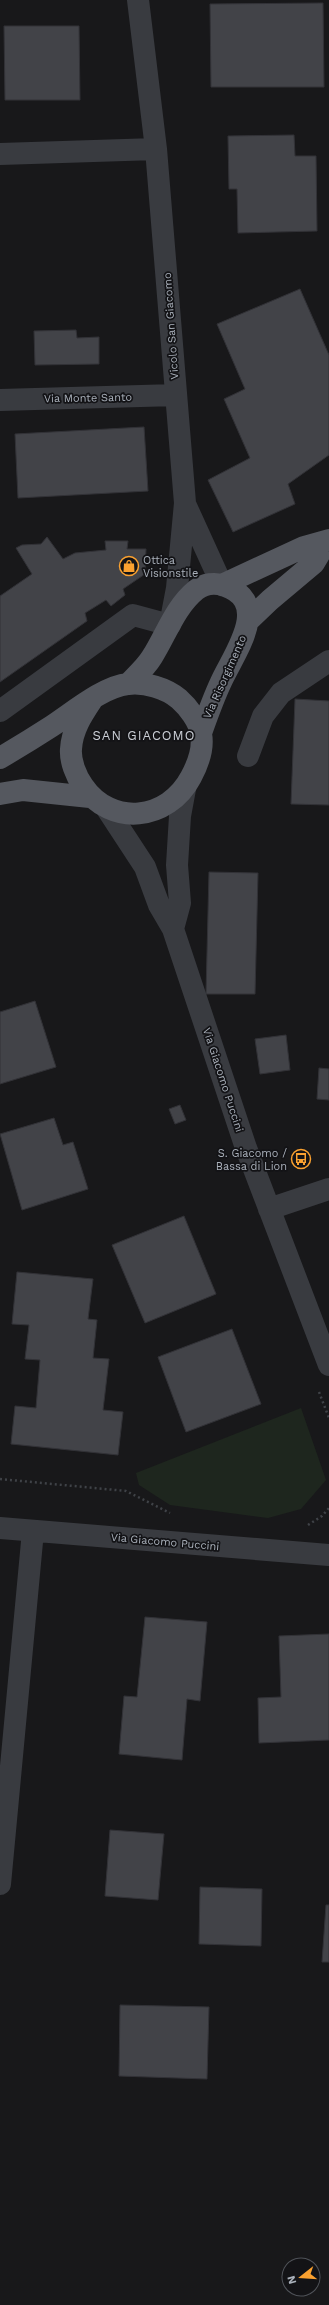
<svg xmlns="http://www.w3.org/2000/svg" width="329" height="2305" font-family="'Work Sans',sans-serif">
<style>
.green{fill:#1e261e}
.building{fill:#424348;stroke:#323237}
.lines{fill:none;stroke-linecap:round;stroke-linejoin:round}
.path{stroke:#3f4247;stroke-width:2.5;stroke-dasharray:2 3;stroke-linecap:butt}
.minor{stroke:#393b40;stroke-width:22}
.major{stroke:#55585f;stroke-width:22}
.labels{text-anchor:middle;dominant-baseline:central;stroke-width:3.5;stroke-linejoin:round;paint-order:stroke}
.street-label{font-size:11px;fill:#aab1bb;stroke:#131316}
.poi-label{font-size:11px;fill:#aab1bb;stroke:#131316;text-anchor:start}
.quarter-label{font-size:13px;letter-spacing:1px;fill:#cbcfd6;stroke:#131316}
</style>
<rect width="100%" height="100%" fill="#18181a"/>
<path class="green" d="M301 1408 326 1480 301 1509 268 1518 170 1505 139 1485 136 1473Z"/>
<path class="building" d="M323 3 324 87H211L210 4Z
M4 26H79L80 100H5Z
M294 135 295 156H316L317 231 238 233 237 189H229L228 136Z
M300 289 329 355V455L288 484 295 504 233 532 208 480 250 458 224 399 245 389 217 324Z
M76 330 77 338 99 337V364L35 365 34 331Z
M144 427 148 491 18 498 15 434Z
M47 537 63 559 75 553 106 550 105 541H128L127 549H146L145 574 123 589 125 595 111 606 106 600 85 613 87 621 0 682V596L32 574 16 548 22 545 41 544Z
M295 699 329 701V805L291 804Z
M209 872 258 873 255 994H206Z
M35 1001 56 1067 0 1084V1012Z
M286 1035 290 1070 260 1074 255 1039Z
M319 1068 329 1069V1100L317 1099Z
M180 1105 186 1120 175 1124 169 1109Z
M54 1118 63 1145 73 1142 88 1189 22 1210 0 1134Z
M184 1216 216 1294 145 1323 112 1245Z
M17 1272 93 1279 88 1319 97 1320 93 1358 109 1359 103 1410 123 1412 118 1455 11 1444 15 1406 36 1408 40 1360 25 1359 29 1325 12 1324Z
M232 1329 261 1404 186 1432 158 1357Z
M145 1617 207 1622 200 1701 187 1699 182 1760 119 1754 124 1696 137 1697Z
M329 1634V1740L259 1743 258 1698 281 1697 279 1636Z
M110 1830 164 1834 158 1900 105 1896Z
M200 1887 262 1889 261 1946 199 1944Z
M326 1905H329V1962H322Z
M120 2005 209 2007 207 2079 119 2076Z"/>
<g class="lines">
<path class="path" d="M319 1392 329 1418
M0 1479 126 1491 170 1513
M308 1525 322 1516 329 1508"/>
<path class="minor" d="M0 154 156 149
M0 400 176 395
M186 506 222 585
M0 711 133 615 170 625 177 588 185 503 156 149 138 0
M248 756 263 716 281 693 329 661
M107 809 145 867 159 905 173 929 246 1148 329 1365
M173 929 180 903 177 865 180 816 185 789
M269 1209 329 1189
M0 1528 329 1555
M0 1884 33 1531"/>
<path class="major" d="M222 585 304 547 329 540
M248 621 270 600 314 563 327 541
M128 684C137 675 146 667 152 657 166 635 175 607 196 590 204 584 215 582 225 586 273 603 233 655 221 682 213 699 207 716 201 733
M0 758C17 748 35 737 52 726 72 713 104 686 128 684 145 682 166 688 179 699 188 707 199 721 201 734 204 749 198 764 191 777 168 821 111 827 83 786 76 776 70 761 71 749 72 730 82 715 92 700
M0 794 23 790 90 797"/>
</g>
<defs>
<symbol id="shop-ring" viewBox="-11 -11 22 22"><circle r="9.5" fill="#131316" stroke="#faa130" stroke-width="1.5"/><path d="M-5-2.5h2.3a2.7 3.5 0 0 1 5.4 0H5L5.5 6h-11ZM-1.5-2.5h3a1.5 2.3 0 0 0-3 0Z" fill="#faa130"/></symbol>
<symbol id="bus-ring" viewBox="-11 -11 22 22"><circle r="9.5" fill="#131316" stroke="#faa130" stroke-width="1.5"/><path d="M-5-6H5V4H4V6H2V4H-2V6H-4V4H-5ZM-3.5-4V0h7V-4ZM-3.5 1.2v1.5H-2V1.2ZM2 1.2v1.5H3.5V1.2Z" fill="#faa130"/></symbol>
</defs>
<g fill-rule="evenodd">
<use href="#shop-ring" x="118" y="555" width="22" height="22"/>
<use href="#bus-ring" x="290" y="1148" width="22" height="22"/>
</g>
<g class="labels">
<g class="street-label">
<text transform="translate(171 326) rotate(-94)">Vicolo San Giacomo</text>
<text transform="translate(88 398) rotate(-1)">Via Monte Santo</text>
<text transform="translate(225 677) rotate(-66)">Via Risorgimento</text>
<text transform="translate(223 1080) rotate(72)">Via Giacomo Puccini</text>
<text transform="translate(165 1542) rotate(5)">Via Giacomo Puccini</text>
</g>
<g class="poi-label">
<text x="143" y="560">Ottica<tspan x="143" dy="13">Visionstile</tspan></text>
<text x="287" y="1153" text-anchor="end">S. Giacomo /<tspan x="287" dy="13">Bassa di Lion</tspan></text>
</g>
<g class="quarter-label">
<text x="144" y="735">SAN GIACOMO</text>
</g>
</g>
<g transform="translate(301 2277) rotate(253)"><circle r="19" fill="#131316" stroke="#4f5258"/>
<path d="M0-3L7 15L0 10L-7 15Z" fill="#faa130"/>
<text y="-6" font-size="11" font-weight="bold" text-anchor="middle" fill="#aab1bb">N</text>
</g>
</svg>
